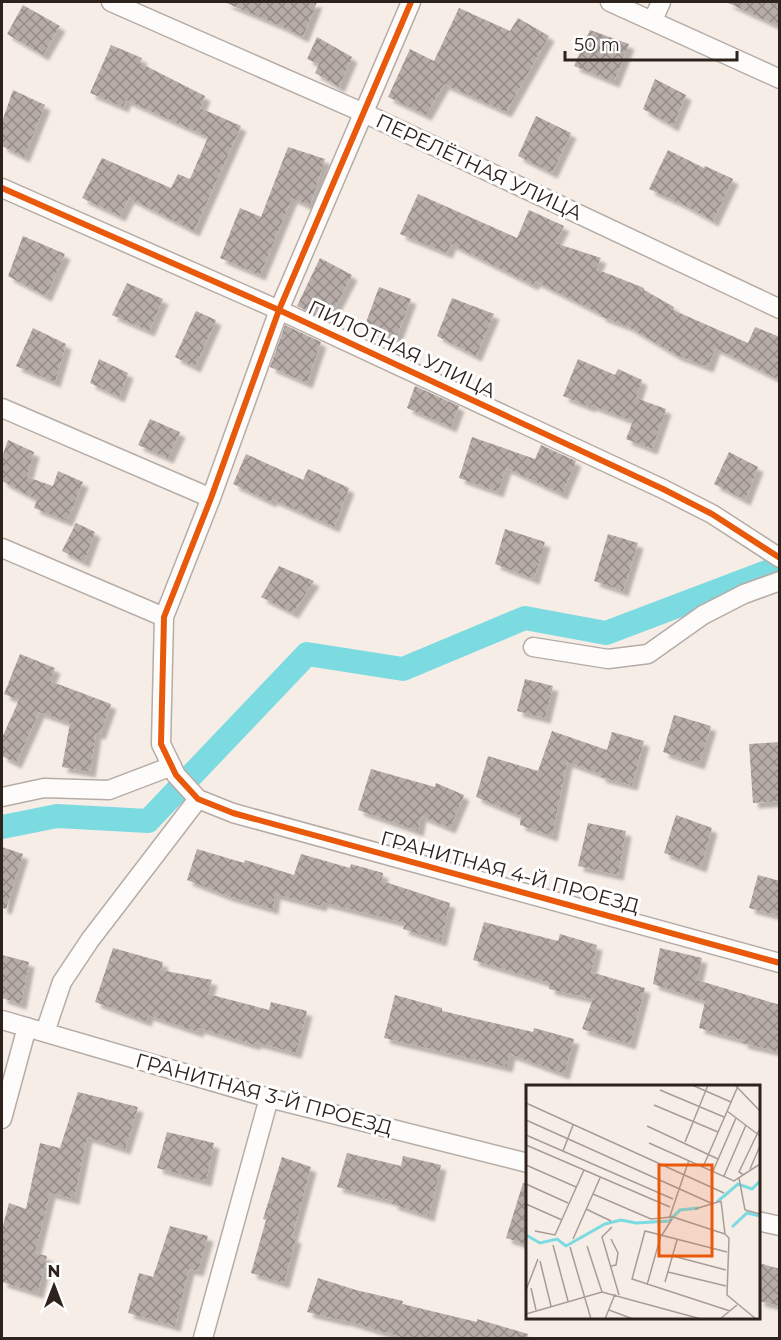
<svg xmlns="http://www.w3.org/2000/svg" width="781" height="1340" font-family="Montserrat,sans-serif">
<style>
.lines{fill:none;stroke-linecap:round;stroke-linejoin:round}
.canal{stroke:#7cdbe1;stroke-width:24}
.building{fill:url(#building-cross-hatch);filter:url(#shadow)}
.street-casing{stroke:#b6aca6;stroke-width:21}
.street{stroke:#fefcfb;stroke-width:18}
.cycleway-casing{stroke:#fff;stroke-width:10}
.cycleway{stroke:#e8590c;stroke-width:6}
.labels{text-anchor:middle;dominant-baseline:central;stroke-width:6;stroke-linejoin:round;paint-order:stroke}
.street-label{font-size:20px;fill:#2e231c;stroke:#fff}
.inset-river{fill:none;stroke:#7cdbe1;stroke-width:3}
.inset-road{fill:none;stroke:#a79c96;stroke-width:1.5}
.view{fill:#e8590c;fill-opacity:0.15;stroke:#e8590c;stroke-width:3}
.inset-edge{fill:none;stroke:#2e231c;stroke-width:3}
</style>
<defs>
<pattern id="building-cross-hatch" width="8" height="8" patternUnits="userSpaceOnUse" patternTransform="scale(1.5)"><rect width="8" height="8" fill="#b7aca8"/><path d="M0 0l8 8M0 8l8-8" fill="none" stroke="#958c88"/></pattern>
<filter id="shadow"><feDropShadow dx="5.5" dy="5.5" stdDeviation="1.5" flood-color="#0004"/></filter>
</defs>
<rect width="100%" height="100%" fill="#f7ede7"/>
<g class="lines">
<path class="canal" d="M2 827 57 816 148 821 307 654 403 669 525 618 606 633 780 567"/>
</g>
<path class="building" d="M224 2H317L303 37 281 26Z
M726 2H780V27Z
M23 5 60 26 43 55 7 34Z
M459 8 510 31 518 18 549 36 506 112 444 84 426 115 388 97 410 49 434 61Z
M590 30 629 44 614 82 574 66Z
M317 37 352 57 339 87 315 73 319 64 307 59Z
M111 45 142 58 140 63 205 96 200 108 241 126 194 231 129 198 120 216 82 198 102 158 171 188 178 174 190 179 208 137 126 100 123 107 90 93Z
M655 79 686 95 673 126 643 109Z
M13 90 45 105 24 157 2 146V122Z
M536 116 571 133 552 173 518 156Z
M288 147 325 159 310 206 292 198 260 275 220 258 240 208 261 217Z
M668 150 704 168 705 166 733 179 713 221 682 204 649 189Z
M418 194 517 238 529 210 564 226 555 243 601 258 596 269 644 288V290L674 307 673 310 748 343 755 327 780 337V380L715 348 708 367 676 355 627 326 600 316 601 314 535 281 533 285 451 244 447 253 400 234Z
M23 236 65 254 46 296 8 276Z
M320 258 352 275 328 321 297 306Z
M127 283 163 299 149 331 112 315Z
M379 287 411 299 396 338 364 328Z
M452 298 494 314 476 356 437 336Z
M196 311 216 320 195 367 175 357Z
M285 325 321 342 307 383 270 367Z
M33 328 66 344 55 382 16 366Z
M99 359 128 373 119 397 90 383Z
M578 359 615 375 618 369 642 380 636 398 666 409 652 449 626 439 633 421 591 405 590 407 563 396Z
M415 386 459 406 451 427 407 408Z
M150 419 180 432 168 458 138 445Z
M472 437 535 459 541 445 576 461 562 494 506 468 498 492 459 478Z
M8 440 34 452 27 477 53 486 58 471 83 482 67 521 34 508 37 500 2 481V457Z
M729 452 758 467 745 500 714 484Z
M246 454 303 480 308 469 349 488 334 527 272 499 271 502 233 484Z
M76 523 95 532 84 562 62 551Z
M505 529 545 542 534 579 495 564Z
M608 534 638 543 623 591 594 581Z
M279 566 314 581 293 613 261 597Z
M20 654 55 668 50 681 111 704 100 734 96 733 90 772 62 767 70 723 39 712 16 763 2 756V738L19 700 4 694Z
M525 679 553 686 545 718 517 711Z
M674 715 711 726 699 764 663 752Z
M552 731 607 750 612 732 644 741 632 785 600 777 601 774 567 762 552 836 520 825 521 816 476 797 488 756 538 771Z
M780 742V801L753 803 749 744Z
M371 769 435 787 436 783 464 795 450 828 421 816 418 831 358 810Z
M676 815 712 828 701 867 664 853Z
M588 823 626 831 618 875 578 866Z
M2 847 23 854 6 909 2 908Z
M197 849 244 863 245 860 294 875 301 854 350 868 351 864 383 873 382 881 450 903 441 941 403 929 405 923 322 902 321 906 275 894 273 909 228 896 187 880Z
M758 875 780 881V916L749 908Z
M484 922 558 941 560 934 597 945 591 972 645 988 630 1044 582 1029 593 999 549 989 550 983 473 960Z
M113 948 163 962 161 970 212 980 208 994 269 1010 271 1002 307 1011 296 1053 255 1042V1045L199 1028 198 1032 148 1015 146 1021 95 1002Z
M660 948 702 958 697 980 780 1005V1052L742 1043 743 1040 699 1028 705 1001 653 984Z
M2 955 29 962 21 1004 2 998Z
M395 995 442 1008V1011L533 1032 534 1028 574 1039 564 1074 510 1054 507 1067 384 1038Z
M78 1092 138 1107 125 1149 87 1137 74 1199 50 1193 35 1253 47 1256 38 1293 2 1282V1229L9 1203 26 1209 40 1143 60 1148Z
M167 1132 214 1143 206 1181 157 1168Z
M347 1153 401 1166 403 1156 441 1165 429 1216 392 1204 393 1201 337 1187Z
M282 1157 311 1167 292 1237 296 1238 284 1283 251 1273 266 1220 263 1219Z
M523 1183 528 1184V1245L506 1238Z
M170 1226 208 1236 198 1271 189 1269 175 1326 128 1313 139 1273 153 1277Z
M759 1263 780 1269V1306L759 1301Z
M318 1278 356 1290 403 1301 402 1304 477 1322V1319L528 1334 527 1338H404L344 1320V1321L307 1312Z"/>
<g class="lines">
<defs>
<path id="street" d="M111 2 364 113 780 309
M411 2 279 310 211 498 164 617 161 744 176 775 198 799 233 813 780 963
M610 2 780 79
M653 20 661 2
M2 188 279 310 663 489 712 514 780 558
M2 408 211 498
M2 548 164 617
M533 647 608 659 648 654 703 615 744 594 780 581
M2 797 44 788 109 790 172 766
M2 1020 269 1098 528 1163
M45 1032 62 982 90 940 198 799
M2 1119 27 1027
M758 1221 780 1226
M203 1338 269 1098"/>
</defs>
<use href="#street" class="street-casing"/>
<use href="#street" class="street"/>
<defs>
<path id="cycleway" d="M411 2 279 310 211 498 164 617 161 744 176 775 198 799 233 813 780 963
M2 188 279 310 663 489 712 514 780 558"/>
</defs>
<use href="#cycleway" class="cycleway-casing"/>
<use href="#cycleway" class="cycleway"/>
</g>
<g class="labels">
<g class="street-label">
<text transform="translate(479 167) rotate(25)">ПЕРЕЛЁТНАЯ УЛИЦА</text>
<text transform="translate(402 349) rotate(25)">ПИЛОТНАЯ УЛИЦА</text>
<text transform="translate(510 872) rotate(15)">ГРАНИТНАЯ 4-Й ПРОЕЗД</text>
<text transform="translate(264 1094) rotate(15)">ГРАНИТНАЯ 3-Й ПРОЕЗД</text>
</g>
</g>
<g transform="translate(526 1085)">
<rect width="234" height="234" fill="#f7ede7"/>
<path class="inset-river" d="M191 117 212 99 226 104 234 96M206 142 221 128 234 131M0 150 14 158 31 154 40 161 79 139 95 135 110 138 143 136 154 125 173 123"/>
<path class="inset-road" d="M166 0 205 17M209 0 234 26M134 5 198 32M0 18 198 108M128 20 192 47M201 26 234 51M0 35 187 119M121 41 192 74M0 50 147 114M159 57 182 0M123 58 208 96 234 79M0 60 144 122M37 66 47 40M163 75 144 131 199 149M0 80 50 102M177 82 212 1M224 84 234 61M187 86 210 33M218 90 213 87 234 43M198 91 220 40M213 93 219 125 234 129M0 99 42 118M67 109 125 134 145 132M195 116 199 149 203 153 201 210 230 234M0 119 36 135M60 124 85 136M169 124 195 116M86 142 76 152 93 210M9 146 29 150 58 85M136 150 146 134M47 154 74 93M85 154 92 168 90 180 85 181M27 160 42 216M61 161 76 207M44 162 65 234M201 167 119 146 106 194 204 226M147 171 200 185M14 176 25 221M142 187 200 201M139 197 151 155M121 200 135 150M5 203 10 225M0 205 12 174M83 225 107 234M0 229 76 207 175 234M79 234 89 209M194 234 211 220"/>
<path class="view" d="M133 80H186V171H133Z"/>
<rect width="234" height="234" class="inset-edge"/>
</g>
<rect width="781" height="1340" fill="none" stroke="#2e231c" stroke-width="6"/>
<g transform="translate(54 1286)" stroke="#ffffff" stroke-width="4.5" paint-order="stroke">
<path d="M0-4.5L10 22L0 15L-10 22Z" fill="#2e231c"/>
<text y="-9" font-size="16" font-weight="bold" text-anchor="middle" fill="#2e231c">N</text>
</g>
<path d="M565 51v9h172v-9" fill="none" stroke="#2e231c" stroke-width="3"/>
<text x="574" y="51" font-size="18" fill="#2e231c" stroke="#ffffff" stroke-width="4.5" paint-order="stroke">50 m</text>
</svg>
